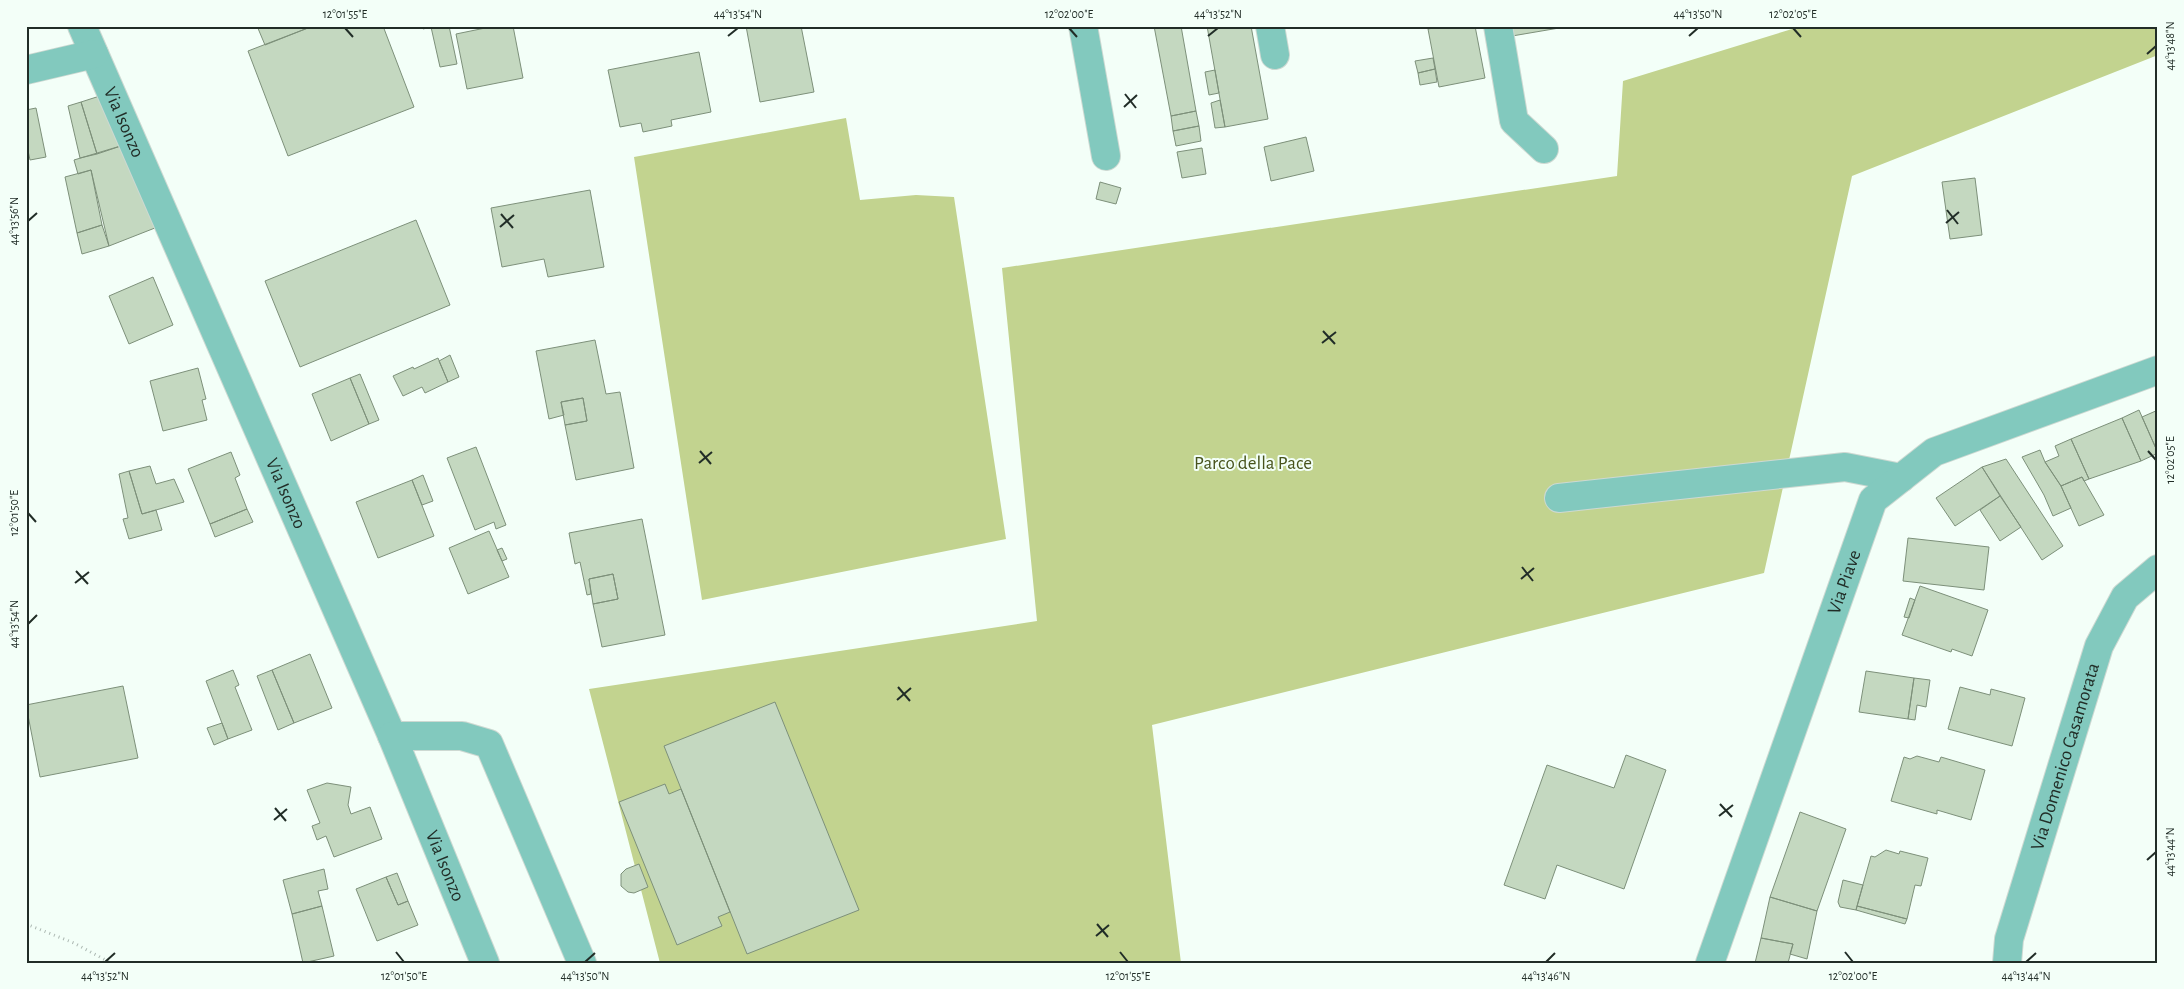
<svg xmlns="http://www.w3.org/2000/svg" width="2184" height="989" font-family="'Alegreya Sans',sans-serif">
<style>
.green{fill:#c2d38f}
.building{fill:#c4d8c0;stroke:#7d907a}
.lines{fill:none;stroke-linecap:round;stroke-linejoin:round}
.minor-casing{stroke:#cdd9d2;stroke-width:30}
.path{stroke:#acb8b2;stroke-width:3;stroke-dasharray:1 4;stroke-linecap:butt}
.minor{stroke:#82c9be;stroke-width:28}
.ticks{fill:none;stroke:#212d27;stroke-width:2}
.labels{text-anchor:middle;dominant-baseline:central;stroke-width:4;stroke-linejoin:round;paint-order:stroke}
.street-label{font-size:19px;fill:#212d27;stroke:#f3fff8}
.park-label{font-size:19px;fill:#47531b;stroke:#f3fff8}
.neatline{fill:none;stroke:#212d27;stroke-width:2}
.ticks-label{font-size:12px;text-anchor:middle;fill:#212d27}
</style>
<rect width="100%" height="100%" fill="#f3fff8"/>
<path class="green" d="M1802 26H2158V55L1852 176 1764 573 1152 725 1181 963H660L589 689 1037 621 1002 268 1617 176 1623 81Z
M846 118 860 200 916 195 954 197 1006 539 702 600 634 157Z"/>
<path class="building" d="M257 26H313L265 45Z
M313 26H383L414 107 288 156 248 51Z
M423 26H449L457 64 440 67 431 27 423 29Z
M513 26 523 78 467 89 456 34 495 26Z
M746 26H801L814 92 760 102Z
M1154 26H1181L1196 111 1171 116Z
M1207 26H1251L1268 119 1225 127Z
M1444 26H1475L1485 78 1439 87 1428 29Z
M1510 26H1571L1512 36Z
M699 52 711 112 671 120 672 126 643 132 641 123 620 127 608 70Z
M1433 58 1435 69 1418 73 1415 61Z
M1435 69 1437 82 1420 85 1418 73Z
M1215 70 1219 93 1209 95 1205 72Z
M106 94 127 144 97 154 81 102Z
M1220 100 1225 127 1215 128 1211 103Z
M81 102 97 154 80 158 68 106Z
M36 108 46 157 30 160 26 141V110Z
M1196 111 1199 126 1173 131 1171 116Z
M1199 126 1201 141 1176 146 1173 131Z
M1306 137 1314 171 1271 181 1264 147Z
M127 144 160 226 109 246 91 170 78 174 74 160Z
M1202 148 1206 174 1182 178 1177 152Z
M91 170 102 225 77 233 65 177Z
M1975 178 1982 235 1950 239 1942 182Z
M1100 182 1121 188 1116 204 1096 199Z
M590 190 604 267 548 277 544 259 502 267 491 208Z
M416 220 450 305 300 367 265 281Z
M102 225 109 246 82 254 77 233Z
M153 277 173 325 129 344 109 296Z
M595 340 606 394 620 392 634 468 576 480 565 425 587 421 583 398 561 402 564 415 549 419 536 351Z
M450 355 459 377 448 382 439 361Z
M438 358 448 382 425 393 422 387 403 396 393 376 413 367 414 369Z
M198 368 206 399 202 400 207 420 163 431 150 381Z
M360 374 379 420 369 424 350 378Z
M350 378 369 424 331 441 312 394Z
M583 398 587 421 565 425 561 402Z
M2139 410 2158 453 2141 461 2122 418Z
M2158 410V453L2142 417Z
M2122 418 2141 461 2089 479 2071 439Z
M2071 439 2089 479 2084 481 2082 477 2061 486 2045 462 2059 456 2055 446Z
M476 447 506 525 496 529 494 522 475 530 447 458Z
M2040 450 2045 462 2061 486 2071 508 2053 516 2044 495 2022 457Z
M231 452 240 475 235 478 247 509 210 524 188 469Z
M2006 459 2063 546 2042 560 1982 467Z
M150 466 156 484 174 479 184 502 142 514 129 471Z
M1982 467 2000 496 1955 526 1936 498Z
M129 471 142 514 156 510 162 530 129 539 123 519 128 518 119 474Z
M423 475 433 501 422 505 412 480Z
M2082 477 2104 515 2079 526 2061 486Z
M412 480 434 536 378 558 356 502Z
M2000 496 2021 527 2000 541 1980 510Z
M247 509 253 522 215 537 210 524Z
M642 519 665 635 602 647 593 604 618 599 613 574 589 579 591 594 587 595 580 562 575 564 569 533Z
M489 531 509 577 468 594 449 548Z
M1908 538 1989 547 1984 590 1903 581Z
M502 548 507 559 502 561 497 550Z
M613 574 618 599 593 604 589 579Z
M1920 586 1988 610 1972 656 1952 649 1951 652 1902 635Z
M1910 598 1915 600 1909 618 1904 617Z
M310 654 332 708 294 723 272 670Z
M233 670 239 685 235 687 252 730 228 739 206 681Z
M272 670 294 723 278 730 257 676Z
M1866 671 1914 678 1908 719 1859 712Z
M1914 678 1930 680 1926 707 1917 705 1915 720 1908 719Z
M123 686 138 758 40 777 26 705Z
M1960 687 1990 695 1991 689 2025 698 2012 746 1948 729Z
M775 702 859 910 747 954 664 746Z
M222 723 228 739 214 745 207 728Z
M1626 755 1666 770 1624 889 1557 865 1545 899 1504 885 1547 765 1614 788Z
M1917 756 1939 762 1941 757 1985 770 1971 820 1937 810V814L1891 801 1904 757 1910 759Z
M327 783 351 787 348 805 351 814 370 807 382 839 334 857 326 836 317 840 312 826 320 823 307 790Z
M665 784 669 794 681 789 730 912 718 917 722 926 677 945 619 802Z
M1800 812 1846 829 1817 911 1770 897Z
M1886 850 1899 854 1900 851 1928 858 1921 886 1915 885 1907 919 1857 906 1871 856 1875 857Z
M639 864 648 887 634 893 628 892 621 886V874L626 869Z
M324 869 328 889 318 891 322 906 292 914 283 880Z
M397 873 408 901 398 905 386 877Z
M386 877 398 905 408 901 418 925 377 941 356 889Z
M1843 880 1863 885 1856 910 1840 907 1838 902Z
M1770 897 1817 911 1807 959 1790 954 1793 944 1761 938Z
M322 906 334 956 303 963 292 914Z
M1857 906 1907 919 1905 924 1856 910Z
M1761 938 1793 944 1788 963H1755Z"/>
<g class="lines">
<defs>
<g id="minor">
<path id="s1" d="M82 26 392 736 485 963"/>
<path d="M1083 26 1106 156"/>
<path d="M1270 26 1275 55"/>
<path d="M1498 26 1514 121 1544 149"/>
<path d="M26 70 94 54"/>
<path d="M1559 498 1845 467 1901 478"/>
<path d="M392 736H462L489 744 582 963"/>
<path id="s2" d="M1710 963 1873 500 1934 452 2158 370"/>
<path id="s3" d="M2007 963 2009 939 2099 646 2125 597 2158 569"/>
</g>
</defs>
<use href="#minor" class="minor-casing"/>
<path class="path" d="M26 924 74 943 111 963"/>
<use href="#minor" class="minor"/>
</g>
<path class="ticks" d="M345 28 353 37M1069 28 1077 37M1793 28 1801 37M728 36 738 28M1208 36 1218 28M1689 36 1698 28M2147 54 2156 46M1125 94 1136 108M1124 107 1137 95M1947 210 1958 224M501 214 513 228M28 221 37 213M1946 223 1959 212M500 227 514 215M1323 331 1335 344M1322 343 1336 332M700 451 711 464M2148 451 2156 460M699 463 712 452M28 513 36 522M1522 567 1533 581M76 571 88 584M1521 579 1534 568M75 583 89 572M28 624 37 615M898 687 910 701M897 700 911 688M1720 804 1732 817M275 808 286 821M1719 816 1733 805M274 820 287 809M2147 860 2156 852M1097 924 1108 937M1096 936 1109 925M396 952 404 962M1120 952 1128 962M1845 952 1853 962M105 962 115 953M585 962 595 953M1546 962 1555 953M2026 962 2036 953"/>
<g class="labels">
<g class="street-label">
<text stroke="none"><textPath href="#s1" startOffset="105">Via Isonzo</textPath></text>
<text stroke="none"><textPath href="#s1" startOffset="510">Via Isonzo</textPath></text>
<text stroke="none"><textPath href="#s2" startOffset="404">Via Piave</textPath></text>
<text stroke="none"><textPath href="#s3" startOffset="215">Via Domenico Casamorata</textPath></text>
<text stroke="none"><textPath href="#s1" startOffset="915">Via Isonzo</textPath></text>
</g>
<g class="park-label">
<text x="1253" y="463">Parco della Pace</text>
</g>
</g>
<rect width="2184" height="989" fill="none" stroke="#f3fff8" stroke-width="55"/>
<rect x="28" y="28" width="2128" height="934" class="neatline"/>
<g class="ticks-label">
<text x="345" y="18">12°01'55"E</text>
<text x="738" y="18">44°13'54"N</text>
<text x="1069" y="18">12°02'00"E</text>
<text x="1218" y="18">44°13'52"N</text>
<text x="1698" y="18">44°13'50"N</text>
<text x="1793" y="18">12°02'05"E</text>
<text transform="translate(2170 46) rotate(-90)" y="4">44°13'48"N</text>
<text transform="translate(14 221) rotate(-90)" y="4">44°13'56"N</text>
<text transform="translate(2170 460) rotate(-90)" y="4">12°02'05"E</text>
<text transform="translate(14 513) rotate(-90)" y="4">12°01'50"E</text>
<text transform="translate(14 624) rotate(-90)" y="4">44°13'54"N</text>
<text transform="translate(2170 852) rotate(-90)" y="4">44°13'44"N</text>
<text x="105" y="980">44°13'52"N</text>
<text x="404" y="980">12°01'50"E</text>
<text x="585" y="980">44°13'50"N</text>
<text x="1128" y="980">12°01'55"E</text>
<text x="1546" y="980">44°13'46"N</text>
<text x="1853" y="980">12°02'00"E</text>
<text x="2026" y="980">44°13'44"N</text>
</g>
</svg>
